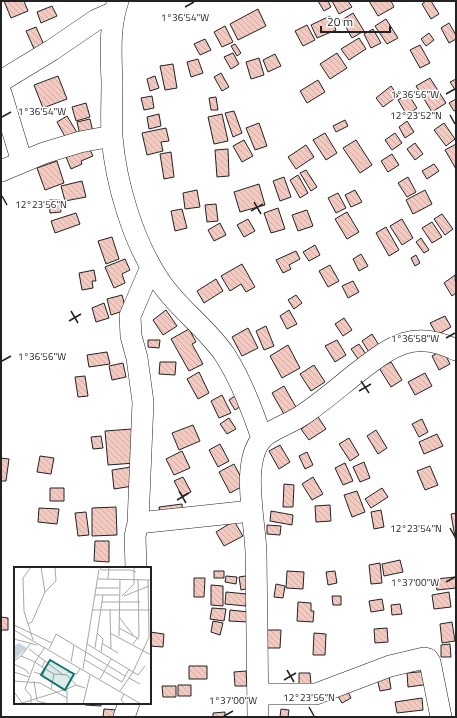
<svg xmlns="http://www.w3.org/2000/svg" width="457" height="718" font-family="'Titillium Web',sans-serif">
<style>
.building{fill:url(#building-back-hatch);stroke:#222}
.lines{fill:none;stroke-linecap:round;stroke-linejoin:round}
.street-casing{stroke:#222;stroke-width:22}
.street{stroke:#fff;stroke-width:21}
.ticks{fill:none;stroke:#222;stroke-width:1.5}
.inset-road{fill:none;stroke:#a7a7a7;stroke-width:1}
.view{fill:#0f766e;fill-opacity:0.15;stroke:#0f766e;stroke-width:2}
.inset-edge{fill:none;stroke:#222;stroke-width:2}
.ticks-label{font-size:10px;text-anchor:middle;fill:#222;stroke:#fff;stroke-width:3;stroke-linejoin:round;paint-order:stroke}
</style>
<defs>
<pattern id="building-back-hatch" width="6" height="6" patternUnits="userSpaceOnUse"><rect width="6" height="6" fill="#f3c9c0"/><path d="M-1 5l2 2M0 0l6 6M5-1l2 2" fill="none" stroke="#d0aca5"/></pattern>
</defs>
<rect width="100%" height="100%" fill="#fff"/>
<path class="building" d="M4 1H24L28 11 11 18Z
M318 1H328L331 7 324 11Z
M332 1H348L352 7 339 14Z
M369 1H391L394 7 378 16Z
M426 1H431L439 14 431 19 422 4Z
M52 6 57 16 41 23 37 12Z
M258 9 266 26 238 40 230 24Z
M353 13 364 31 352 38 342 20Z
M330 16 336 30 317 38 311 25Z
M386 19 398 38 387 44 375 26Z
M449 23 456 35V39L449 43 441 28Z
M307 25 315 40 303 46 295 31Z
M225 26 233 42 222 47 214 32Z
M36 27 45 47 35 51 26 31Z
M373 29 381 43 371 48 364 34Z
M429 33 434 40 426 46 421 39Z
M359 38 366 49 349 60 341 49Z
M205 39 211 50 200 55 194 44Z
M235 44 241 53 237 56 231 46Z
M420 45 430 63 420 68 410 50Z
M233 53 239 64 231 69 224 57Z
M337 53 347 68 330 79 320 64Z
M275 54 281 66 268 72 263 60Z
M259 58 264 75 251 79 246 62Z
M198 59 203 73 191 77 187 62Z
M173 64 177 88 165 90 160 66Z
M221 73 229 87 222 91 214 77Z
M58 76 67 99 43 108 34 85Z
M155 76 159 88 150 91 147 79Z
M430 78 446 103 432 112 416 86Z
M456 79V91L450 82Z
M318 80 325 92 307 103 300 91Z
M391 86 398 96 383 107 376 98Z
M408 94 417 108 407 115 398 100Z
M152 96 154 108 144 110 141 98Z
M216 97 218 110H211L209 98Z
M456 99V110L454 111 449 103Z
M86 103 90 117 76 121 72 107Z
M234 111 242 133 233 137 225 113Z
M159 114 161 126 149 129 147 117Z
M222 114 228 141 214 144 208 117Z
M67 116 79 136 68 142 57 122Z
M90 119 93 132 80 135 77 122Z
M345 120 348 126 336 132 333 126Z
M407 121 414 132 405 138 399 127Z
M259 123 267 146 255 150 246 128Z
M444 123 455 139 446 146 434 130Z
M166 128 169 141 161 142 163 151 147 155 142 133Z
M325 133 337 153 326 160 313 140Z
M395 133 402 143 392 150 385 140Z
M244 140 253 156 242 162 233 146Z
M356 140 372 165 360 173 343 148Z
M415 143 423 154 415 160 407 149Z
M456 144V169L445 150Z
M306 145 314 157 296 169 288 157Z
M89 148 93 156 81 161 82 164 71 169 66 157Z
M228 149 229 176 217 177 215 150Z
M171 152 174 177 164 179 160 154Z
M392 154 399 165 388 172 381 161Z
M57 161 64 183 45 190 37 168Z
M434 164 439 171 427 179 422 171Z
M306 170 317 187 311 191 300 173Z
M298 175 308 193 300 198 290 180Z
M284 177 291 197 280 201 273 181Z
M408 177 416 192 407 197 398 183Z
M82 181 86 197 65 201 61 186Z
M259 184 265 205 240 212 234 192Z
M197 190 200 207 185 209 183 193Z
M355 190 362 202 351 207 345 195Z
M425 190 432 204 413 214 406 200Z
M338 193 346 208 336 213 328 198Z
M49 200H60L61 212 50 213Z
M216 204 218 221 207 222 205 205Z
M278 208 285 229 271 233 264 213Z
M182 209 187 228 175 231 171 211Z
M307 210 313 226 298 231 292 215Z
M347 212 359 232 347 239 335 219Z
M76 213 80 224 55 233 51 221Z
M442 214 453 229 445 235 434 219Z
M248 219 255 231 244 237 237 225Z
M402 219 413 238 402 245 390 226Z
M432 222 442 237 432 243 422 228Z
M220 223 226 235 214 241 208 230Z
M386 227 399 250 389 256 376 233Z
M112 237 119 259 106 264 98 241Z
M421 238 429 250 424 253 416 242Z
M315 245 320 255 309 261 303 252Z
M296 251 300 259 289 265 291 269 283 273 276 260Z
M361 254 368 266 359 271 353 259Z
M416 255 420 263 415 266 411 258Z
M125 259 130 270 122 274 125 283 114 288 105 267Z
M242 264 255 287 246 292 241 284 230 291 221 276Z
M330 265 339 281 328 287 319 271Z
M94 270 96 281H92L93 288 82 290 79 273Z
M455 275 456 293 452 296 444 283Z
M216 279 223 291 204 303 197 291Z
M353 281 359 292 348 298 342 286Z
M122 295 126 310 111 315 107 299Z
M296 295 302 303 294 309 288 300Z
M104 303 109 318 96 322 92 308Z
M166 310 177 326 163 335 153 320Z
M289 310 297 324 287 329 280 316Z
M445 316 451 327 437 335 430 323Z
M344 318 352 330 343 336 335 324Z
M266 326 274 346 264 350 256 331Z
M248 328 258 348 242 356 232 337Z
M189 329 196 342 192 344 203 364 189 371 171 339Z
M372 334 382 350 372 357 362 341Z
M148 340H160L159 348 148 347Z
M337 340 346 355 335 362 325 346Z
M359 344 368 357 361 363 351 349Z
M288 345 300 368 282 378 270 356Z
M443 350 450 364 439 370 432 356Z
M107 352 110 364 89 367 87 355Z
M160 362H176L175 375 159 374Z
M391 362 402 380 391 387 379 368Z
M123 363 126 377 112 380 109 366Z
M314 365 325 382 311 391 300 374Z
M199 372 209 393 198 399 187 379Z
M425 373 432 386 415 395 408 382Z
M85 376 88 396 78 397 75 377Z
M284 386 297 409 285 416 272 393Z
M238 394 244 404 235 410 229 400Z
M222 395 231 413 219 418 211 401Z
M318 417 326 429 309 440 301 429Z
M229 418 236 429 227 434 220 424Z
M422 419 428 432 419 437 412 424Z
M193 425 200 441 179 450 172 433Z
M132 429 135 463 108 465 105 431Z
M376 430 387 448 378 454 367 436Z
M437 434 443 446 424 454 419 442Z
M101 436 103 448 93 449 91 437Z
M349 438 359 455 350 461 339 444Z
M220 444 229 461 218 467 209 450Z
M280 445 290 462 279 469 269 451Z
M182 451 190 468 174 475 166 459Z
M307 452 313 465 305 469 299 456Z
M40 456 54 458 51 474 37 472Z
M1 458 9 459 6 481H1Z
M364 462 370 478 360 482 353 467Z
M345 463 353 481 343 485 335 468Z
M234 464 245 485 230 493 219 472Z
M430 466 438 485 425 490 417 471Z
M131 467 133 486 114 489 112 470Z
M183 477 191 492 182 496 174 481Z
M313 477 323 494 312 500 302 484Z
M284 484 294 485 293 507H283Z
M50 488H64V501H50Z
M382 488 388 497 371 508 365 499Z
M357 491 365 512 352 517 344 495Z
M182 504 183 515 161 517 159 507Z
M330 505 331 521 316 522 315 506Z
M116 507 117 535 92 536V508Z
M39 508 59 509 57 524 38 522Z
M381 510 384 527 374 529 371 512Z
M271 511 293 515 292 525 270 521Z
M86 512 89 535 78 536 75 513Z
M456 513V543L451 514Z
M234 521 243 536 224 546 216 532Z
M267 525 281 526 280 535 267 534Z
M95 541H109V562L94 561Z
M400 560 403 572 384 576 382 564Z
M380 563 382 583 371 584 369 565Z
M214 571H224V578H214Z
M287 571 304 572 303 589 286 588Z
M335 571 337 583 328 585 326 572Z
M252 575 255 587 241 590 239 577Z
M226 576 237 577 236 584 225 582Z
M456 577V588L437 590 435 579Z
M194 578H205L204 597H194Z
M276 584 285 586 283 598 274 597Z
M211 585 223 586V606L211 605Z
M226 592 247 594 246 606 225 604Z
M449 592 451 607 434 609 432 595Z
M332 596H341V605H333Z
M382 599 384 610 371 612 369 601Z
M298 602 311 603V611H314L313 622 297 621Z
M400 604 402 614 392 615 391 605Z
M212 608 226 609 224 621 210 619Z
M230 610 249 612V622L229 621Z
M1 617 8 618V630H1Z
M213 621 223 623 220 635 211 632Z
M452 622 455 641 442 643 440 624Z
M387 628 388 642 375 643 374 629Z
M267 630H281L280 648H267Z
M150 632 164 634 163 647 150 646Z
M314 633 326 634 325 655H313Z
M450 644 451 657H441V645Z
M189 666H207V679H189Z
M246 671 247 686H235L234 672Z
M429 671 430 684 408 687 407 673Z
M299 673H310L311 684H299Z
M389 676 391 689 380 691 377 678Z
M178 685H191V696H178Z
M162 686H176V697H163Z
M345 686 351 698 342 703 335 691Z
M422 698 423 710 397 713 395 702Z
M85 703H101V706L85 705Z
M104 709 117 710V717H103Z
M281 709 289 710 288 717H280Z
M225 712V717H213V713Z"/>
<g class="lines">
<defs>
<path id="street" d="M118 1C109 27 111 55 112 82 112 100 111 119 112 137 116 184 133 241 159 280 177 308 206 327 225 355 241 380 252 410 262 438
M1 81 52 50 96 20 114 12
M1 93 22 162
M1 171 44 153 80 142 112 136
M138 523 251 511
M136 568 135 536 138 523 143 402 137 358 131 336 130 316 151 267
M258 694H316L390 666 424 658 428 659 430 662 441 717
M124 717 129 703
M258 717C257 663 257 608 256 554 256 525 240 463 262 439 268 431 291 423 301 416 321 403 339 387 358 372 392 346 414 329 456 350"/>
</defs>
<use href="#street" class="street-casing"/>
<use href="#street" class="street"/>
</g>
<path class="ticks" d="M185 7 194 2M446 94 455 89M450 115 455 124M2 117 11 112M2 196 7 205M254 202 261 214M251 211 263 204M71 311 78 323M69 321 81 314M446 338 455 333M2 361 11 356M361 381 369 393M359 391 371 384M179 491 186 503M177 500 189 493M450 528 455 537M446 582 455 577M287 670 294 682M284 680 296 673M309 707 314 716M224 716 233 711"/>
<g transform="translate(14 567)">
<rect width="137" height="137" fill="#fff"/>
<path d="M5 76 13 81 1 92 0 79Z" fill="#c7d3dd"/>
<path class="inset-road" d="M17 0 9 11 10 44 19 73M27 0 31 25M85 0 88 3H116L122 5M84 12 137 13M94 12 95 0M82 21H105M81 28H105M108 29 120 17V0M110 29 135 19M88 35H126M79 43H136M96 43 97 82M105 50 119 68M14 57 18 55 31 25 42 14 41 0M0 58 38 76M105 61 125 72M0 63 127 137M83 66 89 72 87 85M96 66 137 88M105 69 106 12M0 72 23 78M73 77 124 108 131 99M89 77 104 86M119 77 125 69 124 12M81 81 89 28M15 82 48 107M35 82 42 67 111 109M7 89 17 76M71 93 108 115M0 94 7 89 21 95 11 122 17 129V137M31 94 28 100 21 95 31 80M57 95 60 78M0 97 12 103 15 107M28 100 40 107 53 108 62 118M69 102 85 2M0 105 15 110M20 105 29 108 31 102M54 105 63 107 66 102M115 111 126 117M86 112 97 92M0 114 26 116 53 131M20 114 23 134 35 137M108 115 115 102M37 122 40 107M106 124 119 105 135 70 134 13M0 125 9 137M110 127 107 133 111 137M5 137 53 122M53 137V122L62 118 71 121M69 137 76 108"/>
<path class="view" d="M36 93 60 107 51 123 27 108Z"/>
<rect width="137" height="137" class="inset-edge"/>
</g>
<g class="ticks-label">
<text x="185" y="21">1°36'54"W</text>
<text x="415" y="98">1°36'56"W</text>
<text x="42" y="115">1°36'54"W</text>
<text x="416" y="119">12°23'52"N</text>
<text x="41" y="208">12°23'56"N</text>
<text x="415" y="342">1°36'58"W</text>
<text x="42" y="360">1°36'56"W</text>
<text x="416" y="532">12°23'54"N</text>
<text x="415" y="586">1°37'00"W</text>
<text x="309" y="701">12°23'56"N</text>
<text x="233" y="704">1°37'00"W</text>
</g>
<rect width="457" height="718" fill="none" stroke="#222222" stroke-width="4"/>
<path d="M321 26v6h69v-6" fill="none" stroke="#222222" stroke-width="2"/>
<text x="327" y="26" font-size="12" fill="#222222" stroke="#ffffff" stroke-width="3" paint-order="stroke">20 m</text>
</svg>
